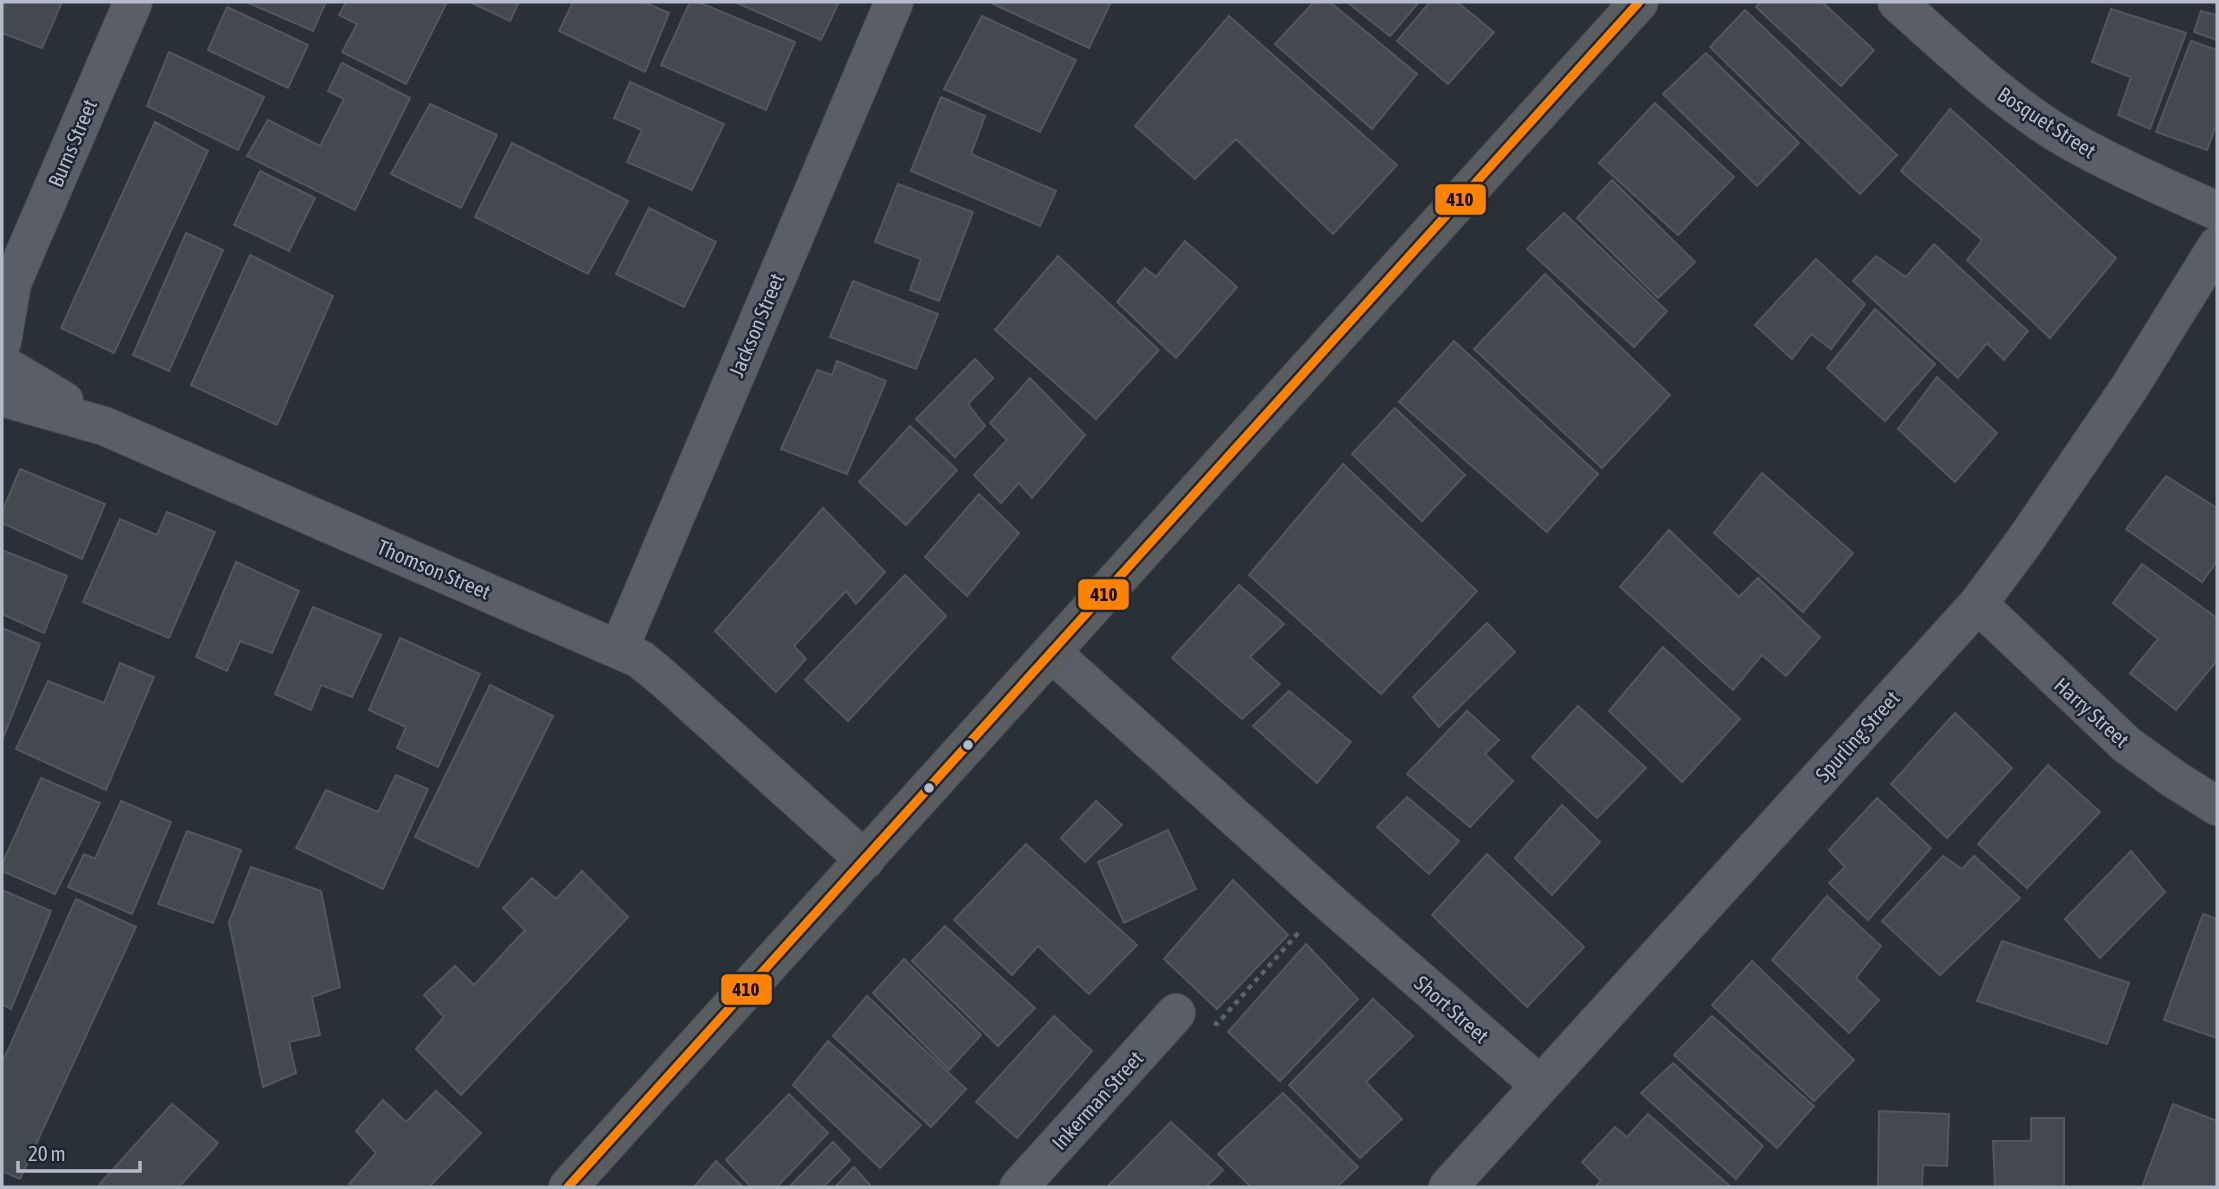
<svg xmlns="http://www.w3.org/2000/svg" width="2219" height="1189" font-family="'Asap Condensed',sans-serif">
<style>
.building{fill:#444950;stroke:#52575f;stroke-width:2}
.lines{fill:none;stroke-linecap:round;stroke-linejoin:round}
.street-casing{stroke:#484c53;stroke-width:40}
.highway-casing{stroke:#474c53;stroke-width:40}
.path{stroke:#5d636a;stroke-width:4.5;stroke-dasharray:5 5;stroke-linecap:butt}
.street{stroke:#5a5e66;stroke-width:38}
.highway{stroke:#5a5d60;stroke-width:38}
.bus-1-casing{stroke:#1d2633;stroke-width:14}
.bus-1{stroke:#ff8200;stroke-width:9}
.bus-dot{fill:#b4bcc9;stroke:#1d2633;stroke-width:2.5}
.labels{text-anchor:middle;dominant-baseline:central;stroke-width:5;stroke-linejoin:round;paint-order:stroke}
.street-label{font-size:21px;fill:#b4bcc9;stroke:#1d2633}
.line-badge{stroke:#1d2633;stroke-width:2.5}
.pale-badge-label{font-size:19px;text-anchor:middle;font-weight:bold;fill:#111}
</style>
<rect width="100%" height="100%" fill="#2a3038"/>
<path class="building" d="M2 2H62L42 48 2 33Z
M246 2H326L313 31Z
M346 2H447L406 84 342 52 357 24 339 15Z
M470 2H519L510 21Z
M573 2H644L669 13 645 72 559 31Z
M690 2H698L795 42 766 110 661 65Z
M735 2H839L821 40Z
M994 2H1111L1089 48 993 4Z
M1314 2H1330L1417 74 1372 129 1275 44Z
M1347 2H1419L1390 36Z
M1430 2H1457L1494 32 1448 84 1397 41Z
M1761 2H1822L1874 50 1841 86 1756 7Z
M227 7 308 45 288 88 208 50Z
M2111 9 2186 33 2150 129 2118 115 2131 77 2092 62Z
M1745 10 1897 155 1860 194 1710 47Z
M2201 11 2217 15V40L2194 32Z
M982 16 1076 60 1040 132 944 89Z
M1229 16 1397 165 1333 234 1236 139 1195 179 1135 126Z
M2191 41 2217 50V123L2207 150 2156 132Z
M169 52 264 97 238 150 147 106Z
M1706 53 1799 143 1757 186 1663 94Z
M342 63 410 98 355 210 247 156 268 120 320 146 344 99 328 91Z
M630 82 724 124 692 190 627 162 642 130 614 118Z
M941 97 985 116 971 154 1056 191 1040 226 911 171Z
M1655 103 1734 177 1678 235 1599 163Z
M430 104 497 135 461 208 391 174Z
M1950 109 2116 258 2050 338 1967 260 1982 240 1901 171Z
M155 122 208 151 114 353 61 328Z
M512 143 628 201 588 274 475 217Z
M260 171 315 198 289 251 234 225Z
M1612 180 1695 262 1658 298 1577 218Z
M898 184 973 212 939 301 910 290 921 259 875 242Z
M649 208 716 242 684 307 616 274Z
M1564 213 1667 311 1634 347 1527 249Z
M186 233 223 250 169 371 133 355Z
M1185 241 1237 287 1176 358 1117 302 1145 268 1156 277Z
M1934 244 2028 331 2004 360 1987 343 1958 378 1853 281 1876 256 1906 277Z
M250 255 333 296 277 425 191 385Z
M1058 256 1159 350 1096 419 995 330Z
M1816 259 1865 304 1831 349 1811 334 1792 359 1755 325Z
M1545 274 1670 395 1602 468 1474 349Z
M853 281 938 314 916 369 830 337Z
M1875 309 1935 364 1885 421 1827 368Z
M1454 341 1598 474 1547 532 1399 402Z
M975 359 993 378 968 404 985 426 955 457 916 419Z
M837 361 886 381 847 474 781 449 817 370 832 375Z
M1937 377 1997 433 1955 482 1898 429Z
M1030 378 1085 435 1032 498 1019 483 1001 503 974 475 1007 440 990 423Z
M1395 408 1465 475 1422 521 1352 454Z
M910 426 957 470 906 525 859 482Z
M1343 464 1477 591 1381 694 1249 575Z
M20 469 105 504 82 559 2 523V512Z
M1762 473 1853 553 1803 612 1714 533Z
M2166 476 2217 508V561L2202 582 2126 529Z
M979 494 1019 533 967 596 925 557Z
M823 508 885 572 856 604 846 591 794 646 806 659 776 692 715 631Z
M167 512 215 532 169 638 83 602 120 519 157 535Z
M1669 530 1739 597 1758 578 1820 637 1786 676 1762 655 1733 690 1620 587Z
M2 550 67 576 44 633 2 614Z
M236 562 299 591 272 653 240 641 227 671 196 657Z
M2142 564 2217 618V661L2176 710 2130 673 2158 639 2113 603Z
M905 575 946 616 848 721 805 680Z
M1239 585 1284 624 1250 657 1280 684 1242 719 1172 658Z
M313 607 381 635 352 697 321 685 311 710 275 694Z
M1487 623 1515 652 1439 727 1413 697Z
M2 628 40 644 2 741Z
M400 638 480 674 438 767 397 748 406 727 369 710Z
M1663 647 1740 719 1682 782 1609 711Z
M120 663 154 677 106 790 16 749 48 681 104 703Z
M490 685 553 716 478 867 415 837Z
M1289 691 1351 742 1317 783 1253 726Z
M1578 706 1646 768 1597 818 1532 757Z
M1467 711 1499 740 1485 754 1513 781 1470 827 1407 774Z
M1955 713 2012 768 1947 838 1891 784Z
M2048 765 2100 812 2027 888 1978 844Z
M396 775 428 789 383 889 296 848 326 790 378 812Z
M41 778 100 803 55 894 2 871V864Z
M1407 797 1459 841 1429 874 1377 827Z
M1877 798 1931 848 1868 920 1829 883 1845 867 1829 850Z
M121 801 171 822 132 914 68 887 84 854 95 859Z
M1096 801 1122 825 1085 862 1061 838Z
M1562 805 1600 842 1552 895 1515 858Z
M1168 830 1196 889 1124 923 1098 862Z
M187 831 241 850 213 923 158 904Z
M1026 844 1137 945 1089 994 1038 946 1012 975 954 920Z
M2131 851 2165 892 2100 958 2065 919Z
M1487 854 1584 947 1527 1007 1432 915Z
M1943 856 1962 869 1974 856 2020 898 1940 975 1882 921Z
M251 867 321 891 340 987 312 997 320 1035 289 1042 296 1073 263 1087 229 922Z
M582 871 628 917 461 1095 416 1049 444 1017 424 995 455 966 474 985 525 930 503 908 532 878 556 899Z
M1233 880 1288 935 1217 1009 1164 959Z
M2 890 51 911 11 1009 2 1004Z
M1827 896 1881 946 1856 978 1879 1000 1849 1033 1772 960Z
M76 899 136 927 20 1179 2 1171V1063Z
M2203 914 2217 919V1038L2164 1020Z
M945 926 1035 1008 998 1046 912 961Z
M2002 941 2129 983 2107 1044 1977 1001Z
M1306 944 1358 999 1280 1081 1228 1032Z
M904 959 981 1035 949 1070 873 993Z
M1752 961 1854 1060 1814 1101 1712 1005Z
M867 996 966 1089 931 1127 833 1036Z
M1373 999 1413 1036 1366 1082 1402 1119 1360 1158 1289 1085Z
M1054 1016 1092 1051 1017 1138 976 1102Z
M1712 1016 1814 1106 1777 1148 1674 1055Z
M828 1041 921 1125 880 1168 793 1085Z
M1673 1063 1763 1146 1736 1179 1641 1093Z
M436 1091 481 1133 429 1187H352L349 1184 376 1153 356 1131 383 1100 406 1122Z
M1283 1093 1358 1167 1337 1187H1251L1218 1154Z
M789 1094 828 1133 777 1187H751L726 1160Z
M172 1104 218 1143 179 1187H97Z
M2173 1104 2217 1121V1187H2142Z
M1879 1111 1949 1114 1947 1166 1923 1165 1922 1187H1878Z
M1648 1114 1731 1187H1595L1601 1181 1582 1162 1615 1127 1627 1137Z
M2031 1118H2064V1187L1995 1186 1993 1141H2031Z
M1171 1122 1223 1170 1206 1187H1107Z
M833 1142 850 1160 823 1187H789Z
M716 1161 743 1187H694Z
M854 1167 870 1185 868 1187H835Z"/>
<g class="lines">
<defs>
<path id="street" d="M1897 2C1949 48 1999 97 2059 134 2109 164 2164 187 2217 211
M2 341 12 283 133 2
M2 364 64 401
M2 397 104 426 640 659 662 677 865 860
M1978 604 2127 745 2174 779 2217 806
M619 649 894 2
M1052 653 1328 901 1540 1085
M1019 1187 1176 1013
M1448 1187 1978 604 2024 542 2129 388 2217 246"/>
<path id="highway" d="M568 1187 1639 2"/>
</defs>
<use href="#street" class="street-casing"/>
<use href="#highway" class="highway-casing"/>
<path class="path" d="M1214 1023 1217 1024 1300 931"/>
<use href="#street" class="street"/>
<use href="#highway" class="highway"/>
<defs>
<path id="bus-1" d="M568 1187 1639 2"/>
</defs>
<use href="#bus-1" class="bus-1-casing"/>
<use href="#bus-1" class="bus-1"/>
</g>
<g class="bus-dot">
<circle cx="968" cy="745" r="6"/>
<circle cx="929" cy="788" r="6"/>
</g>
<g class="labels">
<g class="street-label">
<text transform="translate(2047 122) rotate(33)">Bosquet Street</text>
<text transform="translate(72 143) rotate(-67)">Burns Street</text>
<text transform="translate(756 325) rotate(-67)">Jackson Street</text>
<text transform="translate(434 569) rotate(23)">Thomson Street</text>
<text transform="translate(2092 712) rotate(42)">Harry Street</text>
<text transform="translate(1857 736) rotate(-48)">Spurling Street</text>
<text transform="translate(1452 1009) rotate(41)">Short Street</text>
<text transform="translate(1097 1100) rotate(-48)">Inkerman Street</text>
</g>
</g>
<g class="line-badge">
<rect x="1434" y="183" width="53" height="33" rx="7" fill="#ff8200"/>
<rect x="1077" y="578" width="53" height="33" rx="7" fill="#ff8200"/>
<rect x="720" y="973" width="53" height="33" rx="7" fill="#ff8200"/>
</g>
<g class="pale-badge-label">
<text x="1460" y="206">410</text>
<text x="1104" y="601">410</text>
<text x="746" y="996">410</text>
</g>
<rect width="2219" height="1189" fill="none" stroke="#b4bcc9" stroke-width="7"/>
<path d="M18 1161v10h122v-10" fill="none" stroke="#b4bcc9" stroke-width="3.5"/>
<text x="28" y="1161" font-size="21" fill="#b4bcc9" stroke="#1d2633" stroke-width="5" paint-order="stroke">20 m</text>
</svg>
